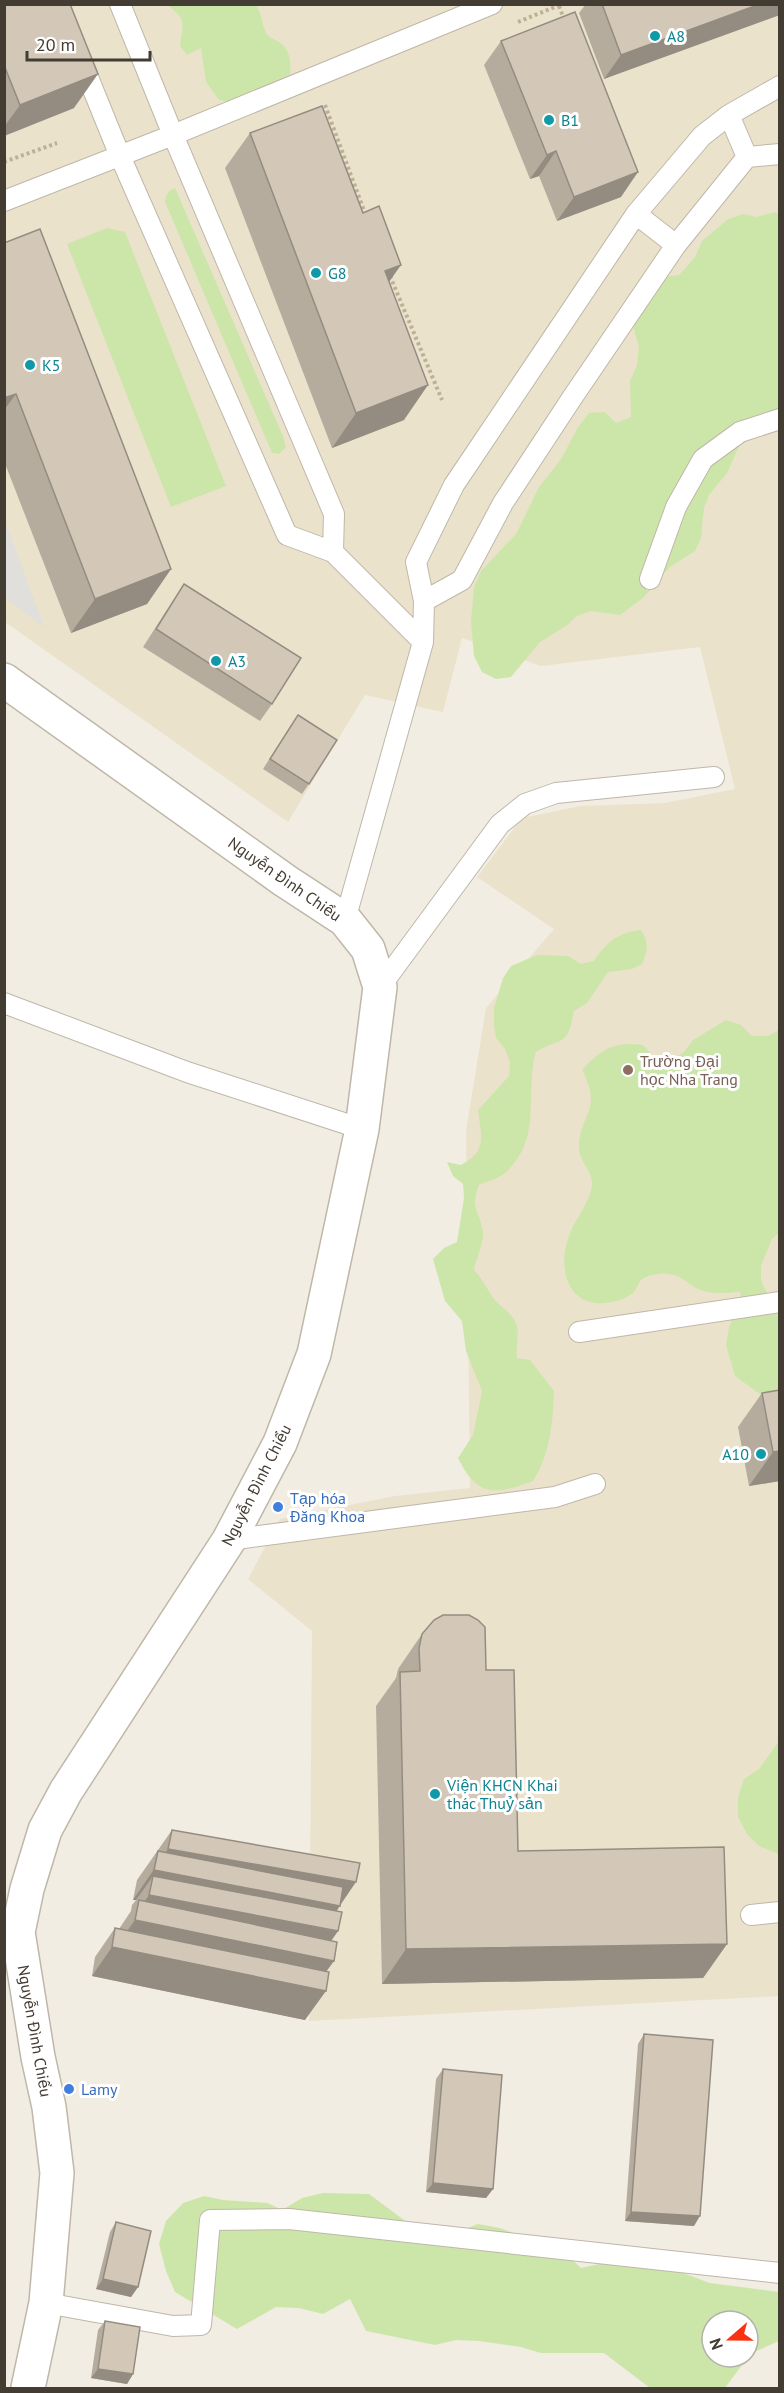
<svg xmlns="http://www.w3.org/2000/svg" width="784" height="2393" font-family="'PT Sans',sans-serif">
<style>
.education{fill:#ebe2cc}
.green{fill:#cce6aa}
.parking{fill:#e1dfdb}
.lines{fill:none;stroke-linecap:round;stroke-linejoin:round}
.service-casing{stroke:#bfb7a8;stroke-width:22}
.tertiary-casing{stroke:#bfb7a8;stroke-width:36}
.path{stroke:#beb097;stroke-width:4;stroke-dasharray:3 3;stroke-linecap:butt}
.service{stroke:#fff;stroke-width:20}
.tertiary{stroke:#fff;stroke-width:33}
.wall{fill:#b5ac9e}
.shaded-wall{fill:#948c81}
.building{fill:#d3c8b8;stroke:#948c81;stroke-width:1.5}
.culture-dot{fill:#0f9aa8;stroke:#fff;stroke-width:2}
.education-dot{fill:#8d6e63;stroke:#fff;stroke-width:2}
.shop-dot{fill:#3f7fe0;stroke:#fff;stroke-width:2}
.labels{text-anchor:middle;dominant-baseline:central;stroke-width:6;stroke-linejoin:round;paint-order:stroke}
.culture-label{font-size:16px;fill:#0d838f;stroke:#fff;text-anchor:start}
.street-label{font-size:16px;fill:#433c33;stroke:#fff}
.education-label{font-size:16px;fill:#785e54;stroke:#fff;text-anchor:start}
.shop-label{font-size:16px;fill:#366cbe;stroke:#fff;text-anchor:start}
</style>
<rect width="100%" height="100%" fill="#f1ede2"/>
<path class="education" d="M5 5H779V1996L309 2021 312 1631 248 1579 280 1519 395 1496 470 1488 466 1131 486 1008 554 929 477 877 522 818 581 806 665 803 735 789 700 647 541 666 462 638 443 712 365 695 288 822 5 622Z"/>
<path class="green" d="M255 4C262 13 261 21 265 30 268 38 272 38 279 42 291 49 293 68 288 80L230 102 219 100 206 82 201 48 187 55 180 46C183 24 187 19 167 5Z
M175 188 283 436 286 447 279 454 272 453 165 202C166 195 168 190 175 188Z
M775 212 779 214V415L741 442 727 473 709 495 704 508 701 538 695 551 670 567 643 598 620 615 591 611 577 616 566 626 540 642 511 677 496 679 482 672 474 656 471 622 474 587 481 571 516 534 539 487 561 459 578 427 589 413 605 412 616 423 631 417 630 381 637 365 639 347 634 330V314L663 277 679 275 695 257 702 241 728 219 743 214 757 217Z
M107 228 125 232 226 486 171 507 67 244Z
M641 930C649 942 648 950 642 964L632 969 608 972 587 1003 574 1011C567 1050 561 1036 536 1052 524 1093 544 1138 505 1173 499 1179 487 1181 479 1185 469 1210 480 1210 483 1232 484 1244 476 1258 474 1270 483 1279 487 1290 495 1300 501 1307 511 1313 515 1321 521 1332 515 1347 517 1358L530 1360 554 1391C553 1422 550 1455 533 1481 495 1495 478 1498 458 1458L473 1435 482 1391 466 1351 462 1321 445 1301 433 1259 444 1248 457 1242 464 1198 463 1184 453 1176 447 1162 461 1165C488 1151 481 1136 478 1110L509 1076 510 1062 505 1049 496 1038 494 1025V1008L503 978 511 966 537 955 568 956 581 964 594 961C606 942 619 932 641 930Z
M726 1020 741 1025 752 1036H768L779 1030V1233L772 1239 761 1266V1280L779 1319V1388L777 1391 761 1395 735 1376 726 1345 729 1327 738 1308 741 1292C726 1293 709 1295 696 1288 687 1283 679 1274 668 1274 660 1273 647 1275 641 1280 638 1283 637 1288 634 1292 624 1301 608 1304 595 1303 562 1298 559 1259 570 1233 576 1218 592 1200 592 1182 591 1170 579 1160 579 1149 578 1114 604 1112 582 1070 601 1049 615 1041 643 1045L653 1056 668 1062 683 1053 693 1040Z
M779 1741V1854L759 1846 747 1834 738 1817V1797L744 1779 759 1769Z
M323 2193 369 2194 408 2223 430 2224 454 2233 478 2224 500 2228 564 2252 581 2268 604 2263 666 2267 710 2283 779 2292V2341L752 2353 748 2357V2321H712V2357H748L725 2388H650L604 2353H541L521 2347 479 2341 456 2340 435 2345 366 2331 350 2299 323 2314 299 2308 276 2307 237 2329 175 2292 166 2271 159 2244 166 2221 183 2203 204 2196 223 2200 268 2203 282 2210 302 2198Z"/>
<path class="parking" d="M4 520H5L44 627 5 598Z"/>
<g class="lines">
<defs>
<path id="service" d="M120 4 173 135 334 514 333 552
M81 60 120 156 287 535 333 552 423 642
M729 115 747 157
M4 201 173 135 492 4
M636 214 676 245
M650 579 676 507 703 459 740 432 780 419
M424 601 462 580 503 503 572 398 676 245 747 157 780 154
M345 920 423 642 424 601 416 562 454 485 636 214 702 136 729 115 780 86
M380 987 500 824 525 804 556 793 714 777
M4 1003 187 1072 362 1129
M579 1332 780 1302
M229 1540 555 1497 595 1484
M751 1915 780 1912
M46 2303 173 2326 201 2325 210 2220 289 2219 780 2273"/>
<path id="tertiary" d="M4 680 284 880 345 920 368 949 380 987 362 1129 314 1354 280 1443 229 1540 66 1791 45 1830 27 1889 18 1932 38 2057 49 2107 57 2173 46 2303 28 2388"/>
</defs>
<use href="#service" class="service-casing"/>
<use href="#tertiary" class="tertiary-casing"/>
<path class="path" d="M559 6 564 19
M518 22 562 4
M325 105 366 216
M4 162 57 143
M390 276 442 400"/>
<use href="#service" class="service"/>
<use href="#tertiary" class="tertiary"/>
</g>
<path class="wall" d="M4 4 74 108 4 136Z
M586 4H780L604 79 579 13Z
M501 41 621 197 557 221 539 176 530 179 484 65Z
M250 133 404 420 332 448 225 168Z
M4 243 171 569 147 604 71 633 4 461Z
M184 584 272 704 260 721 143 647 172 602Z
M291 725 309 784 302 794 263 769Z
M762 1393 780 1481 749 1486 738 1427Z
M422 1634 486 1670 518 1851 727 1944 703 1978 382 1984 376 1706 396 1678 398 1669Z
M172 1830 340 1905 337 1911 338 1931 331 1941 334 1961 326 1971 305 2020 92 1976 95 1957 115 1928 119 1929 131 1911 132 1905 136 1900H133L137 1880Z
M644 2034 694 2226 625 2221 638 2044Z
M443 2069 493 2189 486 2198 426 2192 436 2079Z
M116 2222 138 2287 131 2297 96 2289 110 2232Z
M105 2321 133 2374 127 2384 91 2378 98 2330Z"/>
<path class="shaded-wall" d="M760 4H780V15L604 79 621 55Z
M98 74 74 108 4 136V127L20 105Z
M556 151 539 176 530 179 547 155Z
M638 172 621 197 557 221 574 197Z
M401 265 377 299 385 271Z
M428 385 404 420 332 448 356 413Z
M16 394 4 410V398Z
M171 569 147 604 71 633 95 599Z
M780 1451V1481L749 1486 773 1452Z
M168 1849 356 1882 324 1929 338 1931 319 1958 334 1961 314 1988 326 1991 305 2020 92 1976 112 1947 115 1948 135 1920 136 1914 149 1895 153 1876 136 1900H133Z
M727 1944 703 1978 382 1984 406 1949Z
M433 2183 493 2189 486 2198 426 2192Z
M631 2212 700 2216 694 2226 625 2221Z
M103 2279 138 2287 131 2297 96 2289Z
M98 2369 133 2374 127 2384 91 2378Z"/>
<path class="building" d="M4 4H70L98 74 20 105 4 65Z
M602 4H760L621 55Z
M575 12 638 172 574 197 556 151 547 155 501 41Z
M322 106 363 213 379 206 401 265 385 271 428 385 356 413 250 133Z
M40 229 171 569 95 599 16 394 4 398V243Z
M184 584 301 658 272 704 156 629Z
M298 715 337 740 309 784 270 759Z
M780 1390V1451L773 1452 762 1393Z
M443 1615H469L478 1620 485 1627 486 1670H514L518 1851 724 1847 727 1944 406 1949 400 1672 420 1671 419 1648 422 1634 434 1620Z
M172 1830 360 1863 356 1882 168 1849Z
M158 1851 343 1887 340 1906 154 1870Z
M153 1876 342 1912 338 1931 149 1895Z
M139 1900 337 1942 334 1961 135 1920Z
M115 1928 329 1972 326 1991 112 1947Z
M644 2034 713 2040 700 2216 631 2212Z
M443 2069 502 2075 493 2189 433 2183Z
M116 2222 151 2231 138 2287 103 2279Z
M105 2321 140 2327 133 2374 98 2369Z"/>
<g class="culture-dot">
<circle cx="655" cy="36" r="6"/>
<circle cx="549" cy="120" r="6"/>
<circle cx="316" cy="273" r="6"/>
<circle cx="30" cy="365" r="6"/>
<circle cx="216" cy="661" r="6"/>
<circle cx="761" cy="1454" r="6"/>
<circle cx="435" cy="1794" r="6"/>
</g>
<circle class="education-dot" cx="628" cy="1070" r="6"/>
<g class="shop-dot">
<circle cx="278" cy="1507" r="6"/>
<circle cx="69" cy="2089" r="6"/>
</g>
<g class="labels">
<g class="culture-label">
<text x="667" y="36">A8</text>
<text x="561" y="120">B1</text>
<text x="328" y="273">G8</text>
<text x="42" y="365">K5</text>
<text x="228" y="661">A3</text>
<text x="749" y="1454" text-anchor="end">A10</text>
<text x="447" y="1785">Viện KHCN Khai<tspan x="447" dy="18">thác Thuỷ sản</tspan></text>
</g>
<g class="street-label">
<text transform="translate(285 879) rotate(35)">Nguyễn Đình Chiểu</text>
<text transform="translate(256 1485) rotate(-63)">Nguyễn Đình Chiểu</text>
<text transform="translate(35 2031) rotate(80)">Nguyễn Đình Chiểu</text>
</g>
<g class="education-label">
<text x="640" y="1061">Trường Đại<tspan x="640" dy="18">học Nha Trang</tspan></text>
</g>
<g class="shop-label">
<text x="290" y="1498">Tạp hóa<tspan x="290" dy="18">Đăng Khoa</tspan></text>
<text x="81" y="2089">Lamy</text>
</g>
</g>
<rect width="784" height="2393" fill="none" stroke="#433c33" stroke-width="12"/>
<g transform="translate(730 2339) rotate(250)"><circle r="28" fill="#ffffff" stroke="#b4b1ad" stroke-width="1.5"/>
<path d="M0-4.5L10 22L0 15L-10 22Z" fill="#f93211"/>
<text y="-9" font-size="16" font-weight="bold" text-anchor="middle" fill="#433c33">N</text>
</g>
<path d="M27 51v9h123v-9" fill="none" stroke="#433c33" stroke-width="3"/>
<text x="36" y="51" font-size="18" fill="#433c33" stroke="#ffffff" stroke-width="4.5" paint-order="stroke">20 m</text>
</svg>
